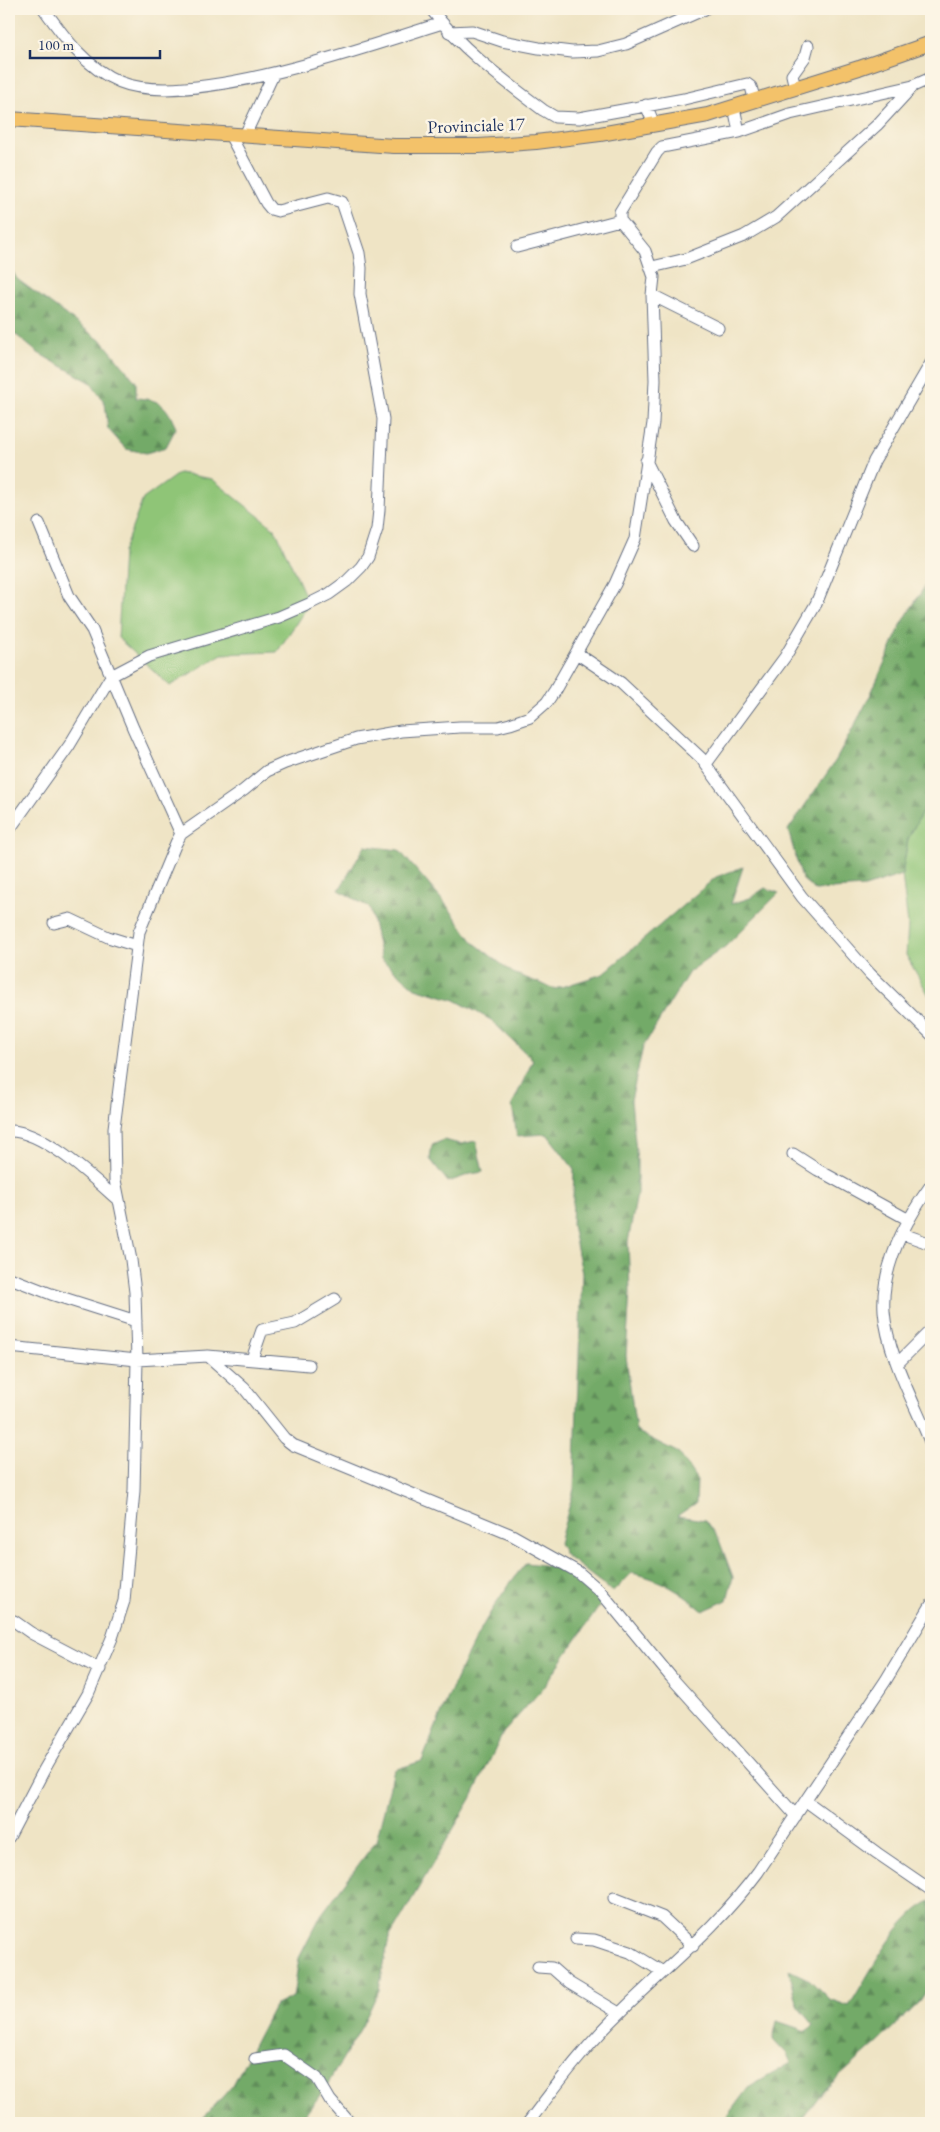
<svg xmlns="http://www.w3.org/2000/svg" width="940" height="2132" font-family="'EB Garamond',serif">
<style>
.grass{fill:#8fc577;stroke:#557a6a}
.forest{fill:url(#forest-firs);stroke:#476c63}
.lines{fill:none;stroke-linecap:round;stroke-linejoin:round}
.minor-casing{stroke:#656e82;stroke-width:13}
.major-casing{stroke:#656e82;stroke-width:16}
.minor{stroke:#fff;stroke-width:11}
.major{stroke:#f3c26a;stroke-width:14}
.labels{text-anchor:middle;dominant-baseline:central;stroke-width:5;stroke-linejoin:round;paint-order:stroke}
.street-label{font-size:18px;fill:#1b2f5e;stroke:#fcf5e5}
</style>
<defs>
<pattern id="forest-firs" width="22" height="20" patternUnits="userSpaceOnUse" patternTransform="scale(1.25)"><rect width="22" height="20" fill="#73aa68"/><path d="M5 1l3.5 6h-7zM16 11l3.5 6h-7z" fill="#5e8b59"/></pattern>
</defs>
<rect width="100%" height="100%" fill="#fcf5e5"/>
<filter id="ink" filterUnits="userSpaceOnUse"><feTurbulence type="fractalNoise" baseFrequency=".02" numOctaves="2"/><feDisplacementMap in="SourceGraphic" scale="10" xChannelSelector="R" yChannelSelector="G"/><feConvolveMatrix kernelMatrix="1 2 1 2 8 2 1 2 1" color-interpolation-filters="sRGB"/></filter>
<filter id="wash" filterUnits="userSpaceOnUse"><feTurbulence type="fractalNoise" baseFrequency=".0096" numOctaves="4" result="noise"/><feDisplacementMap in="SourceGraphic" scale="20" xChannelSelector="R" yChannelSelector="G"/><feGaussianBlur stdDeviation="1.12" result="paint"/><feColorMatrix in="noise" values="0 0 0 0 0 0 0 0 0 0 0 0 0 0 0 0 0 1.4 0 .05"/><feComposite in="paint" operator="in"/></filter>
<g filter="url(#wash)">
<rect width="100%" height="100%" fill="#efe4c5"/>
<path class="grass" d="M179 473 212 479 275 529 309 604 277 652 222 654 170 686 118 638 123 552 143 499Z
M925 805 931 807V999L906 955 908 925 902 875 908 839Z"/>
<path class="forest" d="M9 265 17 279 104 343 136 382V398C161 400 166 404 176 428L166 447 146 453 126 449 108 429 105 403 90 382 38 353 9 329Z
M931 576V795L908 839 902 875 865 887 815 890 802 879 788 830 836 760 869 698 902 623Z
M365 846 399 850 448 907 473 942 513 973 555 989 603 974 716 877 743 867 731 904 750 898 765 888 779 893 726 946 689 972 643 1047 631 1100 637 1162V1194L628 1242 630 1291 626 1356 636 1431 679 1453 697 1480 696 1503 677 1516 705 1520 719 1540 733 1577 727 1600 703 1611C681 1592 661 1579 632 1573L613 1592 565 1555 559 1543 574 1489 582 1273 572 1225 574 1169 547 1134 517 1136 512 1105 533 1060 491 1020 455 1000 415 988 381 959 370 908 339 890Z
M444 1140 460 1144 476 1141 483 1172 471 1174 448 1182 430 1159 432 1145Z
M526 1563C566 1567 574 1573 603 1601L543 1688 503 1733 471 1799 389 1938 379 1990 362 2026 326 2087 299 2123H199L233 2085 274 2006 293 1997 299 1958 321 1915 376 1841 394 1770 422 1761C450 1692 477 1620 526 1563Z
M931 1901V1984L920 2001 879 2041 823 2091 799 2123H722L748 2088 791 2063 787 2054 773 2039 777 2021 806 2031 814 2025 798 2006 789 1970 810 1980 829 1999 849 2006C869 1975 898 1915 931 1901Z"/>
</g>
<g filter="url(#ink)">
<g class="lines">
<defs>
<path id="minor" d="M44 9C64 37 86 68 120 82 188 110 370 46 442 23
M431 9C462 50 502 79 543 110L555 117 579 118 684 99 747 84 751 87 755 101
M449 32 472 31 502 41 539 48 572 52 598 51 626 44 705 9
M795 88 792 75 805 57 808 46
M646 105 654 124
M739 132 790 114 913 86 931 78
M245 135 274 73
M517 247 620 220
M652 267 686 259 744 236 776 217 877 125 913 86
M652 295 718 328
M646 461 676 521 693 546
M39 523 69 596 92 630 133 728 181 834
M578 654 621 683 701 758 802 897 870 974 931 1034
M706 764 785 657 816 604 874 461 931 363
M9 830 69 746 111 676 149 656 279 617 309 604 329 594 347 581 361 567 368 557 377 529 379 510 383 419 360 294 361 268 359 253 342 202 328 198 278 211 271 209 266 203 229 133
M54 923 70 919 108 937 137 946
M9 1131C43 1130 93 1178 119 1201
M793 1154 818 1170 909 1220
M931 1185C906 1220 881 1266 884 1311 887 1354 915 1404 931 1444
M903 1234 931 1244
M10 1278 51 1294 136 1321
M9 1347 137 1360 208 1356 244 1388 284 1438 293 1445 512 1535 578 1572 600 1591 671 1677 796 1816
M208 1356 309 1365
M252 1359 262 1330 295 1323 335 1299
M898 1363 931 1330
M14 1621 31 1633 100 1669
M806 1801 877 1853 931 1890
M9 1837 44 1770 88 1694 112 1638 124 1601 134 1491 137 1360 135 1292 131 1260 115 1180 114 1128 139 932 176 843 181 834 244 790 267 771 285 763 356 739 401 731 460 727H498L510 724 530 717 547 702 555 690 615 584 635 539 653 423 655 380 652 295 654 277 645 251 620 220V212L657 152 662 147 739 132 734 107
M614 1898 662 1917 693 1946
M576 1939 594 1940 630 1952 663 1972
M538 1967 552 1968 569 1983 619 2013
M255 2059 284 2055 317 2078 330 2100 350 2123
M528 2123C558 2083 587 2044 623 2010 671 1963 717 1927 758 1872L886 1680 931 1605"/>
<path id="major" d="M9 119 394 146H479L536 142 600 134 708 115 859 68 931 43"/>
</defs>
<use href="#minor" class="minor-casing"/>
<use href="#major" class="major-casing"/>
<use href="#minor" class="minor"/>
<use href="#major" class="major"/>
</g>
</g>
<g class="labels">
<g class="street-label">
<text transform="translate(476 125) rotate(-2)">Provinciale 17</text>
</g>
</g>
<rect width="940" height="2132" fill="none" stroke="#fcf5e5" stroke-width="30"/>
<path d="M30 50v8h130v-8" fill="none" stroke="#1b2f5e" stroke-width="2.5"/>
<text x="38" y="50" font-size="15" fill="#1b2f5e" stroke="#fcf5e5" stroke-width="4" paint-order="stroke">100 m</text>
</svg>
